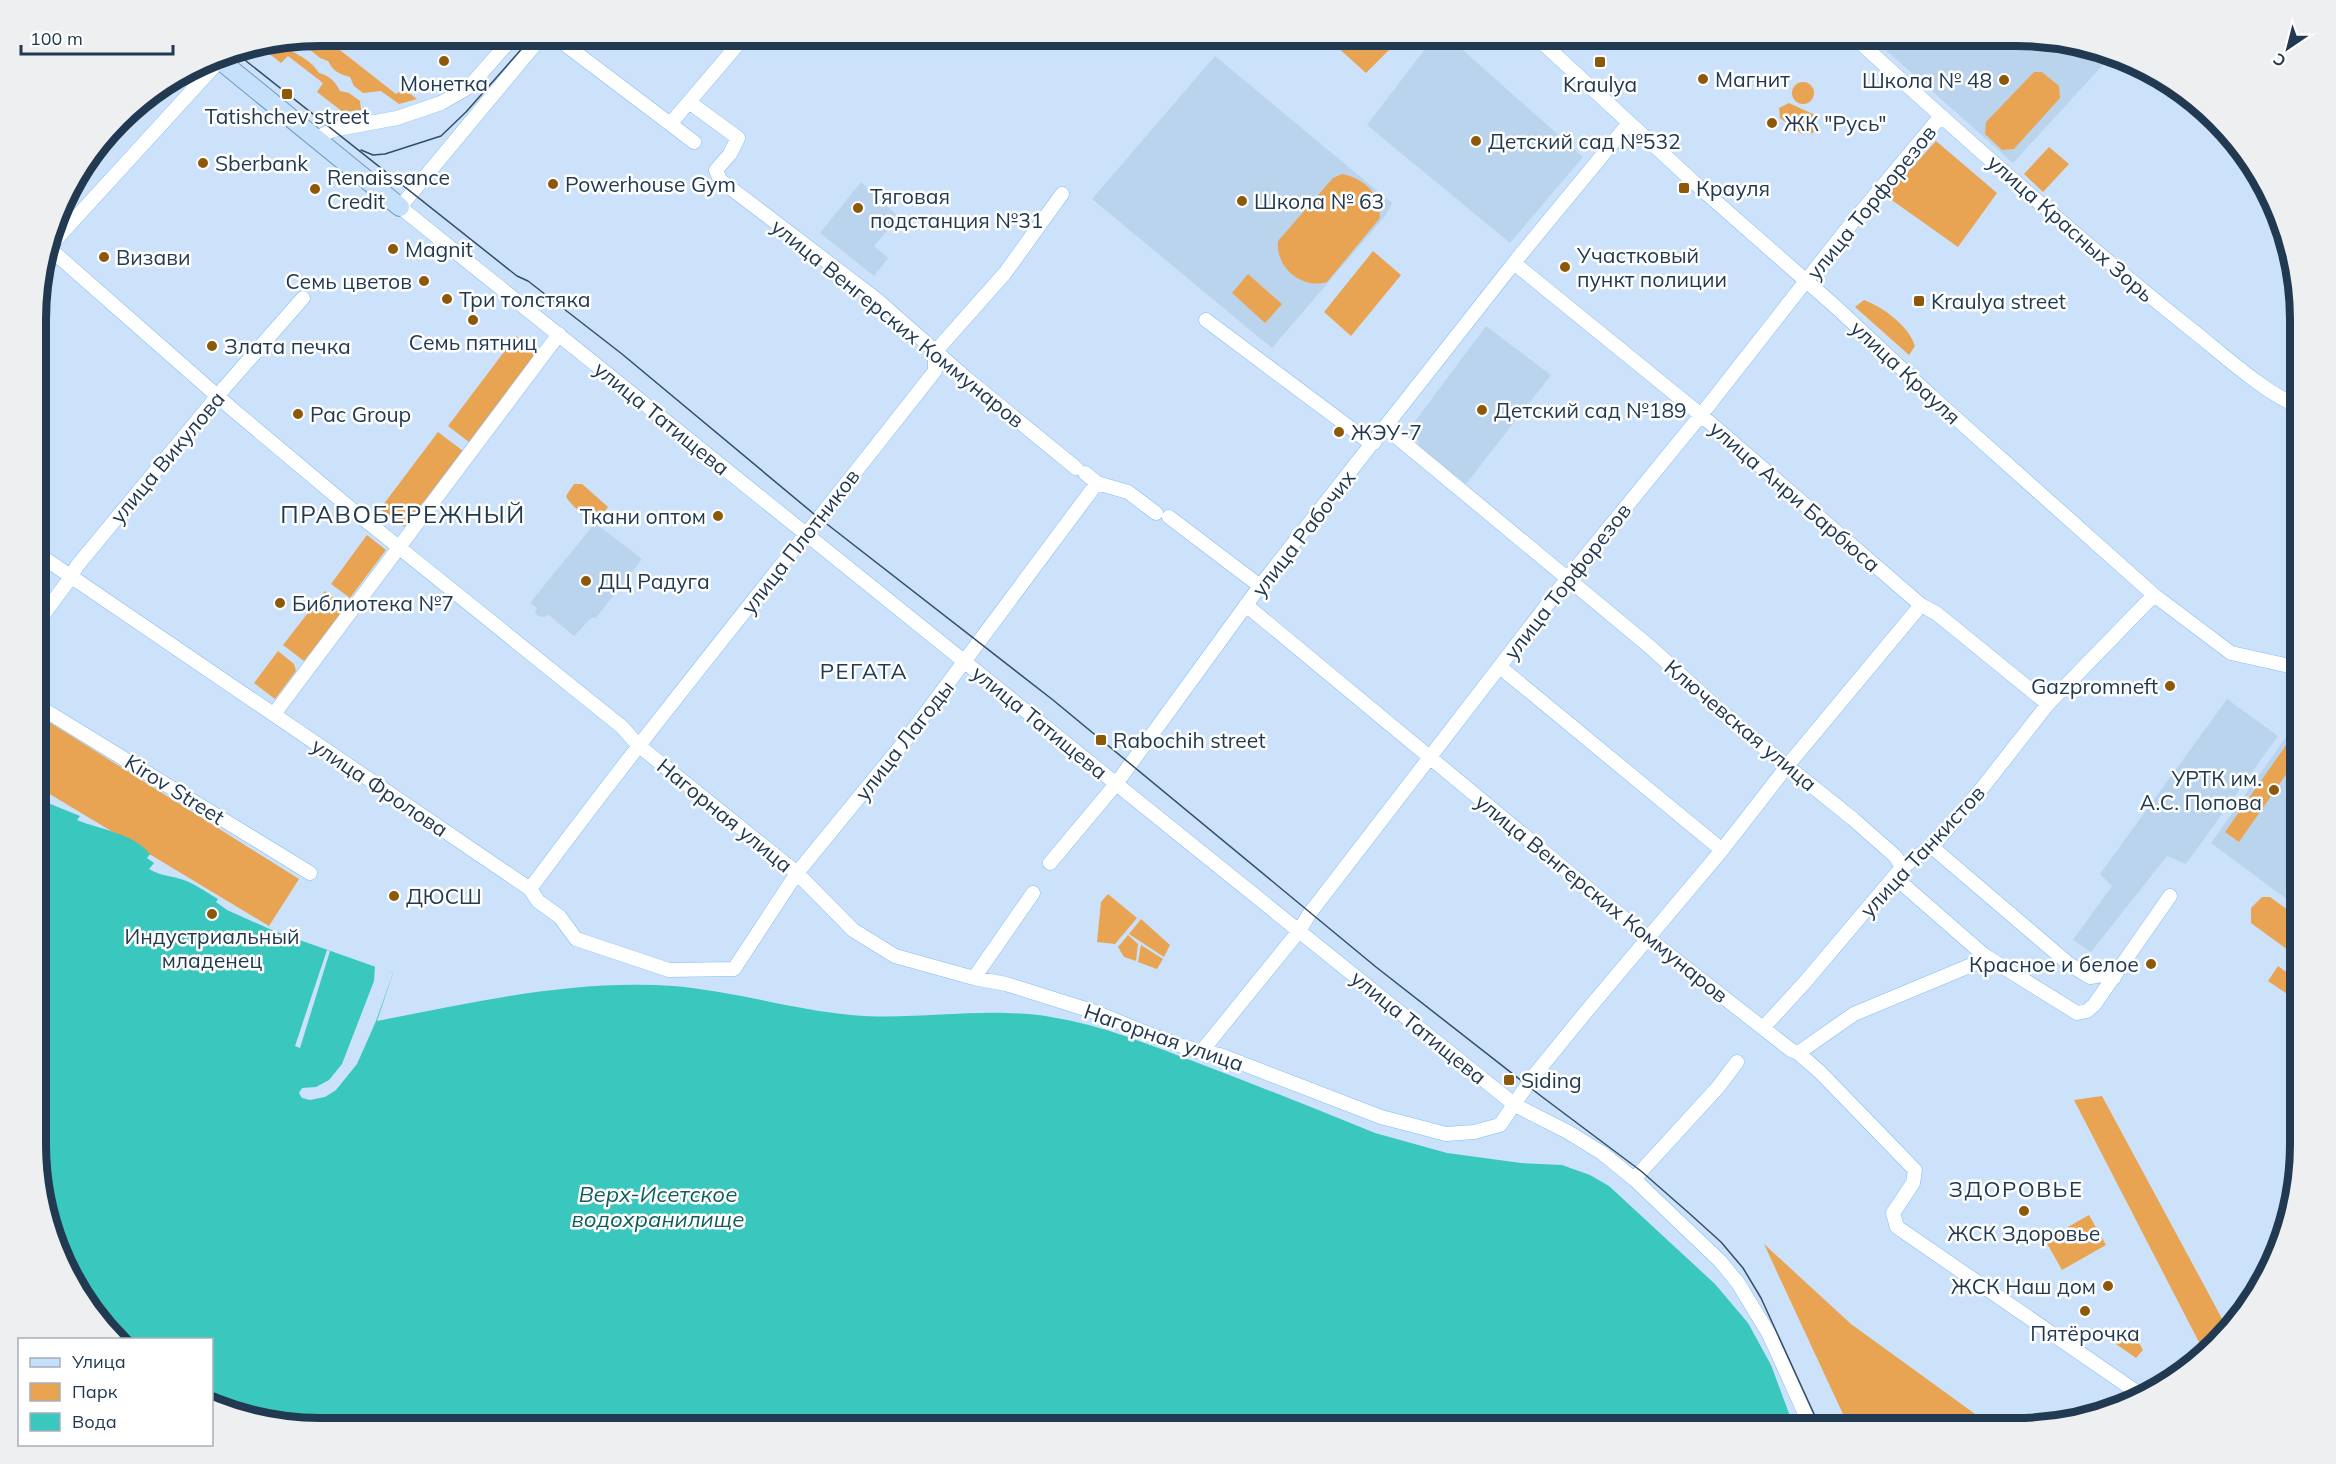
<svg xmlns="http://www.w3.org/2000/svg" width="2336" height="1464" font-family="Mulish,sans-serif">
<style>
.built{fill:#bad4ed}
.green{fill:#e8a453}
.water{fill:#39c7be}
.pier{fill:#cbe2fa}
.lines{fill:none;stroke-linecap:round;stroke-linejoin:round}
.minor-casing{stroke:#82bdf7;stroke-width:15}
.major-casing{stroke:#7198be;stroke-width:20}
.minor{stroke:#fff;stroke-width:14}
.major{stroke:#c4e0fb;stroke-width:18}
.tram{stroke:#354d65;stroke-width:1.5}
.poi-dot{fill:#8d5808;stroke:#fff;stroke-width:2}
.labels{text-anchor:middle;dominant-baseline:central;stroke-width:5;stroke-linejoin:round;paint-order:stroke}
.poi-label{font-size:21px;fill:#213951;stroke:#fff;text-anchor:start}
.street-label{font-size:21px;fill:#213951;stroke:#fff}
.neighbourhood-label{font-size:22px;letter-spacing:1.5px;fill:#213951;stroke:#fff}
.water-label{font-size:22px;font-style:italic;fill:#105e59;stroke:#fff}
.quarter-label{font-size:24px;letter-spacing:1.5px;fill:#213951;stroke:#fff}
.rim{fill:none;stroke:#213951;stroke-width:8}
</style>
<rect width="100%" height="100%" fill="#cbe2fa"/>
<path class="built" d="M1435 36H1447L1583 157 1510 243 1367 125Z
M1870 36H2016L2106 51 2113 54 2013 163Z
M1215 56 1392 203 1386 215 1272 348 1092 199Z
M861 182 899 217 874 246 888 258 874 276 820 233Z
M1486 326 1551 375 1466 484 1419 446 1418 441 1407 432Z
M595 523 642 559 596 618H591L574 636 549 615 544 617 538 616 535 612 537 608 530 603Z
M2227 699 2278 736 2186 864 2167 856 2091 952 2073 940 2112 886 2100 874Z
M2293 727 2299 732V908L2211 843Z"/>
<path class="green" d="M322 36 396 94 404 89 417 99 399 104 381 91 363 93 354 86 350 77C339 74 333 71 328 61L320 58 298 40Z
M1325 36H1403L1366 73Z
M277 45C291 51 310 58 319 73 330 76 335 81 340 91L349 93 360 101 361 110 343 112 317 92 323 83 288 56 281 63 262 48Z
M2034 72H2042L2059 86 2060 98 2014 149 2002 150 1985 134 1986 122Z
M1792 93a11 11 0 1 1 22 0a11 11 0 1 1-22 0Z
M1789 103 1815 115 1818 126 1813 133 1802 134 1780 118 1779 108Z
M1936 141 1997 193 1958 247 1886 196Z
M2049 147 2069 164 2043 192 2024 174Z
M1342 174C1366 179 1379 193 1380 218L1327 282C1302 290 1275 267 1278 241L1333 178Z
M1373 251 1401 275 1351 336 1324 312Z
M1248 274 1282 304 1265 323 1232 293Z
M1864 300C1883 307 1909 326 1915 346L1909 355 1855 307Z
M516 336 537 352 469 442 448 426Z
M438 432 463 451 404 527 380 509Z
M574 484H582L608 507 598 521C587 518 570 506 566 496Z
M367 535 386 550 350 598 331 584Z
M325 591 346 607 304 661 283 645Z
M278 651 294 664 296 671 275 699 254 683Z
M38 715 299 879 269 926 38 787Z
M2289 741 2299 748V775L2290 769 2239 842 2225 832Z
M1108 894 1137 918 1115 944 1097 942 1101 902Z
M2262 897H2270L2299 918V958L2251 923V908Z
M1141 919 1170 945 1164 957 1129 934Z
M1128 935 1138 944 1136 961 1124 957 1118 947Z
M1141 945 1163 959 1157 969 1138 962Z
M2278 966 2299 981V996L2296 1000 2268 981Z
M2102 1096 2226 1326 2202 1348 2074 1100Z
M2089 1215 2106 1245 2062 1270 2045 1240Z
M1764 1244 1851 1324 1993 1427H1849Z
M2130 1327 2143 1350 2136 1358 2116 1344Z"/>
<path class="water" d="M38 799 80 816 77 820C101 830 133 833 150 854L147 858 154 863 149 869C159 875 166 875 177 878 191 881 206 892 218 899L216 902 227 910 274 931 393 973 377 1021C474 1002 574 979 673 986 733 991 791 1009 851 1015 917 1021 985 1006 1051 1017 1102 1025 1150 1045 1198 1063 1258 1086 1317 1109 1375 1133L1447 1153 1521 1163 1562 1165 1590 1175 1609 1186 1715 1284 1748 1323 1771 1365 1794 1427 320 1428 247 1418 212 1402V1340L122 1339 84 1301 38 1180Z"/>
<path class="pier" d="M327 950 330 951 300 1048 295 1046Z
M375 965 393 973 376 1021 357 1064 336 1090 325 1097 310 1100 302 1098 299 1093 302 1088 316 1087 329 1080 342 1064 374 981Z"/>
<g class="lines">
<defs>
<path id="minor" d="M542 36 400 207 1515 1105 1568 1132 1602 1153 1634 1179 1720 1261 1738 1283 1769 1334 1811 1427
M554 36 694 142
M1535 36 1697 185 1837 308 1931 396 2154 595 2231 653 2299 668
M1853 36C1963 137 2075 237 2192 330 2219 351 2268 396 2299 406
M689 102 738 138 730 154 716 170 720 180 876 299 967 379 1076 468
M671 123 745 36
M316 138 333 130 397 118 441 103 469 87 514 36
M50 246 220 60
M49 248 231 408 355 512 622 727 638 745 797 873 853 930 895 956 974 978 1006 984 1095 1012 1161 1039 1201 1052 1220 1055 1381 1117 1446 1134 1474 1132 1500 1125 1532 1078 1585 1013 1722 850 1788 765 1921 605
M1514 263 1701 415 1921 605 1936 613 2048 704
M1206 320 1365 439 1374 443
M1386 428 1649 646 1737 726 1853 819 1895 856 1903 868 1898 880 1984 955 2077 1013 2087 1011 2094 1005 2170 896
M1085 473 1097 483 1128 492 1156 513
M1169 517 1260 586
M38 554 530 889 538 901 560 917 576 939 669 970 734 969 797 873 905 741 1097 483
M1246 605 1649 939 1791 1050 1798 1053 1820 1072 1915 1170 1913 1183 1893 1213 1897 1227 2141 1395
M38 622 71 577 77 566 225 387 303 298
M1500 667 1722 850
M38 706 310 873
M274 714 559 334
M1932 847 2069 964 2090 977 2109 974 2114 978
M1050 863 1116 784 1260 586 1517 259 1629 123
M530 889C658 716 795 550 927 381L935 371V352L1005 273 1062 194
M974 978 1033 893
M1763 1028 1806 981 1898 872 1914 858 1932 847 1983 787 2048 704 2154 595
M1201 1052 1299 931 1310 913 1567 579 1701 415 1842 235 1941 116
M1798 1053 1854 1014 1974 964 1984 955
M1634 1179 1719 1086 1737 1062"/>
<path id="major" d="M216 57 400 207"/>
</defs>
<use href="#minor" class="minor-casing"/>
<use href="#major" class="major-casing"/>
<use href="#minor" class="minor"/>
<use href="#major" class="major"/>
<path class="tram" d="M236 53 517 276 528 281 622 354 814 514 1053 700 1376 967 1541 1096 1641 1171 1690 1214 1721 1242 1743 1268 1761 1298 1820 1427
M361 150 373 155 385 154 441 136 466 112 533 36"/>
</g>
<g class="poi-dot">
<circle cx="444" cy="61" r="6"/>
<rect x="1594" y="56" width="12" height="12" rx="3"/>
<circle cx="1703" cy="79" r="6"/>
<circle cx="2004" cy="80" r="6"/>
<rect x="281" y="88" width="12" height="12" rx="3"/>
<circle cx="1772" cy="123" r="6"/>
<circle cx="1476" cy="141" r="6"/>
<circle cx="203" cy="163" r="6"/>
<circle cx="553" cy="184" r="6"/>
<rect x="1678" y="182" width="12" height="12" rx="3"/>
<circle cx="315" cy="189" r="6"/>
<circle cx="1242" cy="201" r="6"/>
<circle cx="858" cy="208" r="6"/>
<circle cx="393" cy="249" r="6"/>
<circle cx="104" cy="257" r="6"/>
<circle cx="1565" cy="267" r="6"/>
<circle cx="424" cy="281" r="6"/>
<circle cx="447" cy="299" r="6"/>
<rect x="1913" y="295" width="12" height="12" rx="3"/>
<circle cx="473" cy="320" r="6"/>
<circle cx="212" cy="346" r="6"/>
<circle cx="1482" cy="410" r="6"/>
<circle cx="298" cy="414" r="6"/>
<circle cx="1339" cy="432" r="6"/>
<circle cx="718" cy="516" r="6"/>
<circle cx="586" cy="581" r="6"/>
<circle cx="280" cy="603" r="6"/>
<circle cx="2170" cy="686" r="6"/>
<rect x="1095" y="734" width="12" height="12" rx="3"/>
<circle cx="2274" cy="790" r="6"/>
<circle cx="394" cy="896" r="6"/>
<circle cx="212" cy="914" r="6"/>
<circle cx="2151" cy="964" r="6"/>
<rect x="1503" y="1074" width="12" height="12" rx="3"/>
<circle cx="2024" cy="1211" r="6"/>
<circle cx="2108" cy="1286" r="6"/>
<circle cx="2085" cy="1311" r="6"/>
</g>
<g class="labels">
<g class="poi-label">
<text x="1715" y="79">Магнит</text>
<text x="1992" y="80" text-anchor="end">Школа № 48</text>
<text x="444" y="83" text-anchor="middle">Монетка</text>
<text x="1600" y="84" text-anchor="middle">Kraulya</text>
<text x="287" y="116" text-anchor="middle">Tatishchev street</text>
<text x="1784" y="123">ЖК "Русь"</text>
<text x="1488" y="141">Детский сад №532</text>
<text x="215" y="163">Sberbank</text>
<text x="327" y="177">Renaissance<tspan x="327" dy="24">Credit</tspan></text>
<text x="565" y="184">Powerhouse Gym</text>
<text x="1696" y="188">Крауля</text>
<text x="870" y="196">Тяговая<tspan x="870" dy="24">подстанция №31</tspan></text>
<text x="1254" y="201">Школа № 63</text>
<text x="405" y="249">Magnit</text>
<text x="1577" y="255">Участковый<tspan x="1577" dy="24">пункт полиции</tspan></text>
<text x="116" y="257">Визави</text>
<text x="412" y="281" text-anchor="end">Семь цветов</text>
<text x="459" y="299">Три толстяка</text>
<text x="1931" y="301">Kraulya street</text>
<text x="473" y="342" text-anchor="middle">Семь пятниц</text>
<text x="224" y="346">Злата печка</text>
<text x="1494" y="410">Детский сад №189</text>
<text x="310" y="414">Pac Group</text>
<text x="1351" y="432">ЖЭУ-7</text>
<text x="706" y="516" text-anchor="end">Ткани оптом</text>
<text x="598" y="581">ДЦ Радуга</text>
<text x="292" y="603">Библиотека №7</text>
<text x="2158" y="686" text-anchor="end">Gazpromneft</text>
<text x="1113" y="740">Rabochih street</text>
<text x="2262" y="778" text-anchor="end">УРТК им.<tspan x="2262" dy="24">А.С. Попова</tspan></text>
<text x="406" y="896">ДЮСШ</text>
<text x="212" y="936" text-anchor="middle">Индустриальный<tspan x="212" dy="24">младенец</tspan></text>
<text x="2139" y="964" text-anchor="end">Красное и белое</text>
<text x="1521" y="1080">Siding</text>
<text x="2024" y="1233" text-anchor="middle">ЖСК Здоровье</text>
<text x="2096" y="1286" text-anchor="end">ЖСК Наш дом</text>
<text x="2085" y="1333" text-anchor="middle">Пятёрочка</text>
</g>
<g class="street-label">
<text transform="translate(1871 202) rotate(-51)">улица Торфорезов</text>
<text transform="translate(2071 228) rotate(41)">улица Красных Зорь</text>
<text transform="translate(898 323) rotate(39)">улица Венгерских Коммунаров</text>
<text transform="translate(1906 372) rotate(43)">улица Крауля</text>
<text transform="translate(662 418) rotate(39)">улица Татищева</text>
<text transform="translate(167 457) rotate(-50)">улица Викулова</text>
<text transform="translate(1795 496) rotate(41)">улица Анри Барбюса</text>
<text transform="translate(1303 533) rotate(-52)">улица Рабочих</text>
<text transform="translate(800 541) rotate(-52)">улица Плотников</text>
<text transform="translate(1567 581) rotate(-52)">улица Торфорезов</text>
<text transform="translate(1040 722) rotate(39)">улица Татищева</text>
<text transform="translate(1741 725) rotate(40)">Ключевская улица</text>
<text transform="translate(904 740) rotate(-52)">улица Лагоды</text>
<text transform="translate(380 787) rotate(34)">улица Фролова</text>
<text transform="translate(175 789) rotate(32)">Kirov Street</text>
<text transform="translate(725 815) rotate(39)">Нагорная улица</text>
<text transform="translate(1922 851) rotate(-47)">улица Танкистов</text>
<text transform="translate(1602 898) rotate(39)">улица Венгерских Коммунаров</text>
<text transform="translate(1419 1027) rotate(39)">улица Татищева</text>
<text transform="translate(1164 1037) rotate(19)">Нагорная улица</text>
</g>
<g class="neighbourhood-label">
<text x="864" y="671">РЕГАТА</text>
<text x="2016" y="1189">ЗДОРОВЬЕ</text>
</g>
<g class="water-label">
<text x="658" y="1194">Верх-Исетское<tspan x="658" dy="25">водохранилище</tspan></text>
</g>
<g class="quarter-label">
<text x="403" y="514">ПРАВОБЕРЕЖНЫЙ</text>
</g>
</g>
<path d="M0 0H2336V1464H0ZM320 46H2016A274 274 0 0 1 2290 320V1144A274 274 0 0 1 2016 1418H320A274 274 0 0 1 46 1144V320A274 274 0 0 1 320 46Z" fill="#edeff1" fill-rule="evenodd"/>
<path class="rim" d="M320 46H2016A274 274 0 0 1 2290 320V1144A274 274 0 0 1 2016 1418H320A274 274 0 0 1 46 1144V320A274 274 0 0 1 320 46Z"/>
<rect x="18" y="1338" width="195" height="108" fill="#ffffff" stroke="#a6b0b9" stroke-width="1.5"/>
<rect x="30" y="1358" width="30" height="9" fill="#c4e0fb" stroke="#a6b0b9" stroke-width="1.5"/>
<text x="72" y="1368" font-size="18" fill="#213951">Улица</text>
<rect x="30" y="1383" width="30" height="18" fill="#e8a453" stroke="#a6b0b9" stroke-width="1.5"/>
<text x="72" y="1398" font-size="18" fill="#213951">Парк</text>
<rect x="30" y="1413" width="30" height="18" fill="#39c7be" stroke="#a6b0b9" stroke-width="1.5"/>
<text x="72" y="1428" font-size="18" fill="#213951">Вода</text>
<g transform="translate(2288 48) rotate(215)" stroke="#ffffff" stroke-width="4.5" paint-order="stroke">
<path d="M0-4.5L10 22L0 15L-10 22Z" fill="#213951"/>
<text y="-9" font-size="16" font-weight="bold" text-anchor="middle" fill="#213951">С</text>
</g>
<path d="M21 45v9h152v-9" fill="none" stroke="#213951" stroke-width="3"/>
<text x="30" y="45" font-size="18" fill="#213951" stroke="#ffffff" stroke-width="4.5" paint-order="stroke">100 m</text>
</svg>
